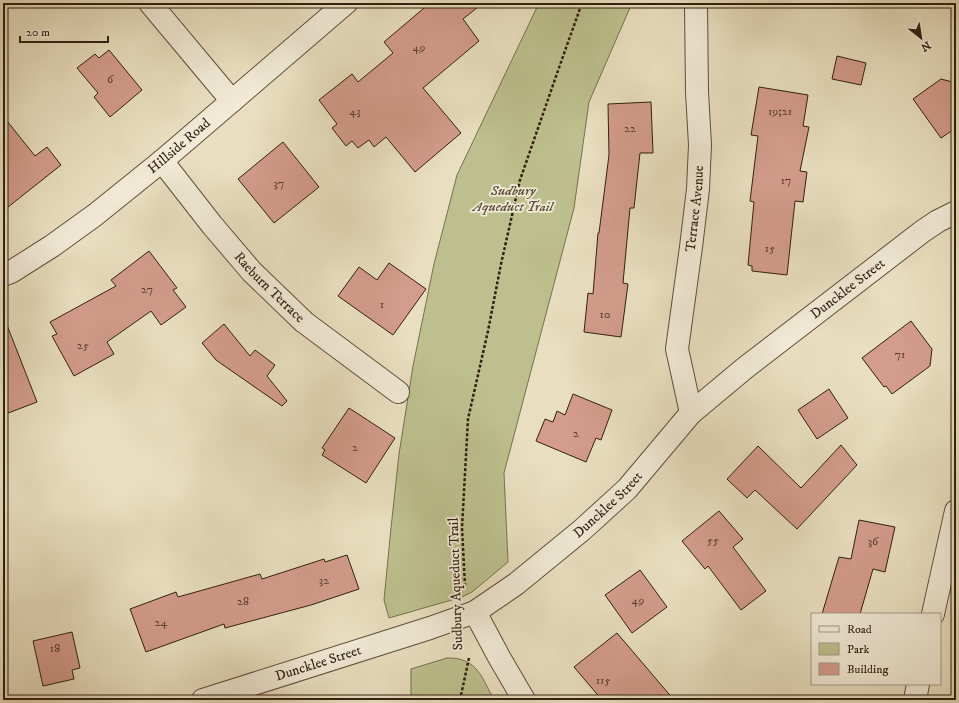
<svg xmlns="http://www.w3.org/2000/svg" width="959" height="703" font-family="'IM FELL DW Pica',serif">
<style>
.green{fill:#bdc08e;stroke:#76704f}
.building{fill:#d39c8c;stroke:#301f10}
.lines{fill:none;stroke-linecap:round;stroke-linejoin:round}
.street-casing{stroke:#5e4f3c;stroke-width:24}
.path{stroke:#301f10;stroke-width:2.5;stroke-dasharray:3 2;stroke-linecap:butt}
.street{stroke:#f1ead6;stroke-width:22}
.labels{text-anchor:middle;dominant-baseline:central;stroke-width:3.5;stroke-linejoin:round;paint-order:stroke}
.number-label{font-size:12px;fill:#593e2f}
.street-label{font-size:14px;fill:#301f10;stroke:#f1ead6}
.park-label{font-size:14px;font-style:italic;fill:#5a4f36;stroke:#f1ead6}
</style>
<rect width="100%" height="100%" fill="#e9dfc0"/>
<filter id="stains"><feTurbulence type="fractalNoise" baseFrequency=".005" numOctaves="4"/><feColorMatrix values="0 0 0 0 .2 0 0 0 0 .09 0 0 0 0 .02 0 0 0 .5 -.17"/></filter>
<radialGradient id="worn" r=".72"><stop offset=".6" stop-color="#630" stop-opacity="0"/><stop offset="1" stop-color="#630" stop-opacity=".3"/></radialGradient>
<path class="green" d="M539 3H632L589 102 574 208 504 473 508 562 472 592 462 597 389 618 384 600 391 528 399 454 413 366 434 264 457 175Z
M447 658C477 657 482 678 494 700H411V669Z"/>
<path class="building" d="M430 3H483L463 19 479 41 423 88 461 133 415 172 386 137 374 147 369 140 358 148 352 141 346 146 332 128 337 124 319 100 352 74 358 82 393 53 384 42Z
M109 50 142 90 110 117 94 97 98 93 77 68 95 54 99 58Z
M837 56 866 63 861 85 832 79Z
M941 79 956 83V128L941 138 913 99Z
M759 87 808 95 803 126 809 127 800 171 807 172 803 202 795 201 787 275 752 271V266L748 265 754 202 750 201 758 136 751 135Z
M651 102 653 153H640L634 208H630L623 283 628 284 621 337 584 332 588 293 593 294 598 233H599L609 155 608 104Z
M3 116 35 156 47 147 61 165 3 211Z
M283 142 319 187 274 223 238 179Z
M149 251 177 288 173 290 186 307 161 325 151 311 107 342 114 354 74 376 52 336 57 334 50 322 116 286 111 280Z
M389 263 426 289 393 335 338 296 359 267 377 280Z
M3 320H5L37 402 3 415Z
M911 321 932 349 930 366 892 394 886 386 884 387 862 358Z
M224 324 250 356 255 350 275 365 267 376 287 401 282 406 216 360 202 343Z
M829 389 848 418 817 439 798 410Z
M573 394 612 410 601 440 596 438 586 462 536 441 545 419 553 422 557 411 565 415Z
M349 408 395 438 366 483 322 455 325 450 322 448Z
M841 445 857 465 797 529 755 490 747 498 727 479 758 446 801 488Z
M719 511 743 539 733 547 766 591 741 610 708 566 705 569 682 541Z
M859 520 895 527 885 572 873 569 860 614H822L839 557 851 559Z
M347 555 359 589 311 605 225 628 224 624 146 652 130 609 176 592 178 597 260 574 262 579 324 559 325 562Z
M640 570 667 607 632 633 605 595Z
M72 632 80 668 72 670 74 679 43 686 33 641Z
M617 633 674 700H602L574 667Z"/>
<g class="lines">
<defs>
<g id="street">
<path d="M150 3 232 101"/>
<path id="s1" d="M162 161 212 225 252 272 304 322 398 392"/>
<path id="s2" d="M3 275 11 272 52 246 95 215 162 161 346 3"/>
<path id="s3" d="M691 413 677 349 691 247 698 189 700 145 697 92 696 3"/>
<path d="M475 612 499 657 524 700"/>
<path d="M933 614 956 511"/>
<path id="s4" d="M203 700 430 628 475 612 516 584 582 530 627 489 691 413 745 368 923 231 938 221 956 212"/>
<path d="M915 700 918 684"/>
</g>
</defs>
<use href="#street" class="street-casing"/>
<path class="path" d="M465 586 462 528 468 419 488 331 501 264 520 180 561 62 582 3
M460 700 469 658"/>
<use href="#street" class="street"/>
</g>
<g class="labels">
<g class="number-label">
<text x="419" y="47">49</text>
<text x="110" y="79">6</text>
<text x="355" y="111">43</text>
<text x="780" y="111">19;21</text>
<text x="630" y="128">22</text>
<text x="786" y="180">17</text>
<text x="279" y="183">37</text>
<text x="770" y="248">15</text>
<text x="147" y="289">27</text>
<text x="382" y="304">1</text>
<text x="605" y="314">10</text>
<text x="83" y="345">25</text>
<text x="900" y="354">71</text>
<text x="576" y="433">2</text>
<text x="355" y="447">2</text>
<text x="713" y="540">55</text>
<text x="873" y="541">36</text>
<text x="324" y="580">32</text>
<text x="638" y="600">49</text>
<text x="243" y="601">28</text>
<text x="161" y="622">24</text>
<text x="55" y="648">18</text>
<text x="603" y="680">115</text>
</g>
<g class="street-label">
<text stroke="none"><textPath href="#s2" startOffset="219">Hillside Road</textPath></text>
<text stroke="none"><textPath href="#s3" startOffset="207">Terrace Avenue</textPath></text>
<text stroke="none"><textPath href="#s1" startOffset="166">Raeburn Terrace</textPath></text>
<text stroke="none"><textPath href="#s4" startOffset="781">Duncklee Street</textPath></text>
<text stroke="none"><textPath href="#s4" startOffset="457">Duncklee Street</textPath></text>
<text transform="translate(456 584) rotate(-92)">Sudbury Aqueduct Trail</text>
<text stroke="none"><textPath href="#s4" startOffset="121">Duncklee Street</textPath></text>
</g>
<g class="park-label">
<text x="513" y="191">Sudbury<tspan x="513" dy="16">Aqueduct Trail</tspan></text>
</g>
</g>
<rect width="959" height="703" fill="none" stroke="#e9dfc0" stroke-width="16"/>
<rect x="4" y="4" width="951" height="695" fill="none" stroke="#301f10" stroke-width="2"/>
<rect x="8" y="8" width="943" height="687" fill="none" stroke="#301f10"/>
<rect x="811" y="613" width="130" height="72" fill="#f1ead6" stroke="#a49987"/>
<rect x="819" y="626" width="20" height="6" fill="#f1ead6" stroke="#a49987"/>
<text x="847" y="633" font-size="12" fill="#301f10">Road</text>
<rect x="819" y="643" width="20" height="12" fill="#bdc08e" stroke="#a49987"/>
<text x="847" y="653" font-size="12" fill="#301f10">Park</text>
<rect x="819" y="663" width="20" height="12" fill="#d39c8c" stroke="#a49987"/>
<text x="847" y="673" font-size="12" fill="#301f10">Building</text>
<g transform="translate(921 38) rotate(150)" stroke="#f1ead6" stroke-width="3" paint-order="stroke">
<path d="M0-3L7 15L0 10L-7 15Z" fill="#301f10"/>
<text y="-6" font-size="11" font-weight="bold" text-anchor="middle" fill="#301f10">N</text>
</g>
<path d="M20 36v6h88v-6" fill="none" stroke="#301f10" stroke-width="2"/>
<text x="26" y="36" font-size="12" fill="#301f10" stroke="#f1ead6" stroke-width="3" paint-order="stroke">20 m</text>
<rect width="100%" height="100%" filter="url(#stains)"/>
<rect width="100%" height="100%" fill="url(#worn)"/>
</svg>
